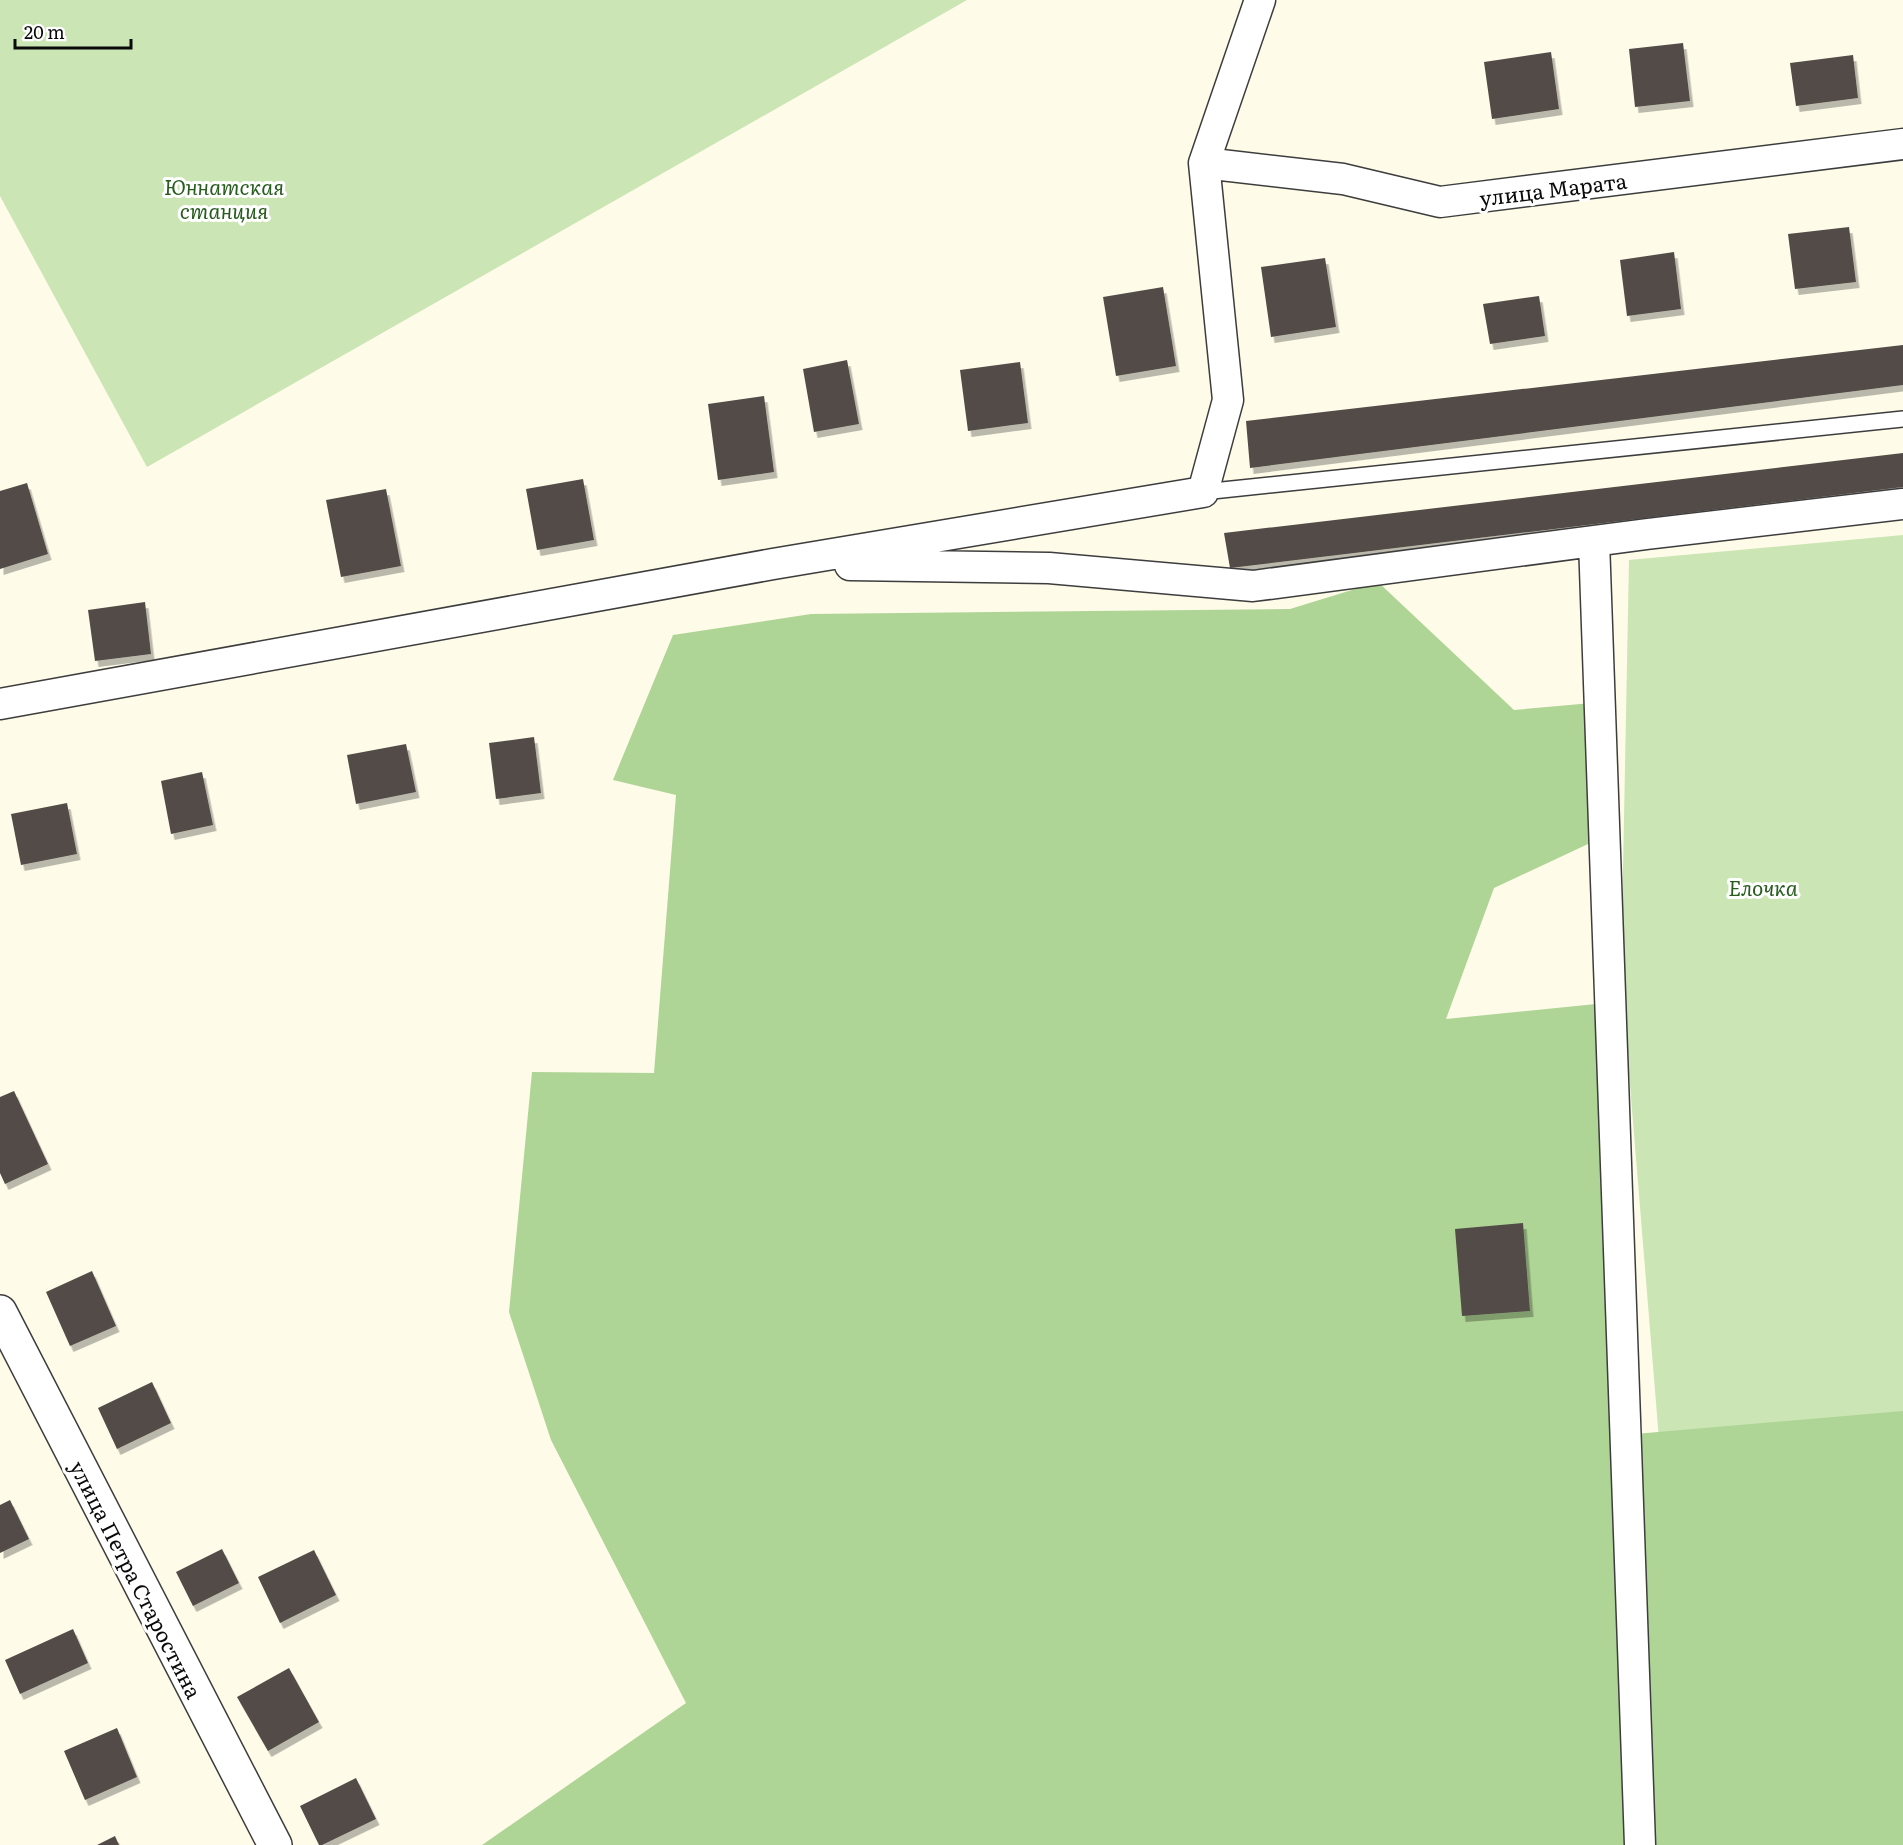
<svg xmlns="http://www.w3.org/2000/svg" width="1903" height="1845" font-family="Literata,serif">
<style>
.green{fill:#cbe5b4}
.forest{fill:#aed595}
.building{fill:#524c47;filter:url(#shadow)}
.lines{fill:none;stroke-linecap:round;stroke-linejoin:round}
.service-casing{stroke:#3d3d3d;stroke-width:18}
.minor-casing{stroke:#3d3d3d;stroke-width:33}
.tertiary-casing{stroke:#3d3d3d;stroke-width:36}
.service{stroke:#fff;stroke-width:15}
.minor{stroke:#fff;stroke-width:30}
.tertiary{stroke:#fff;stroke-width:33}
.labels{text-anchor:middle;dominant-baseline:central;stroke-width:6;stroke-linejoin:round;paint-order:stroke}
.park-label{font-size:21px;font-style:italic;fill:#295d1f;stroke:#fff}
.street-label{font-size:21px;fill:#0a0a0a;stroke:#fff}
</style>
<defs>
<filter id="shadow"><feDropShadow dx="3.5" dy="6" stdDeviation="0" flood-color="#0004"/></filter>
</defs>
<rect width="100%" height="100%" fill="#fefbe8"/>
<path class="green" d="M0 0H967L147 467 0 196Z
M1903 535V1450L1663 1488 1621 975 1629 560Z"/>
<path class="forest" d="M1378 582 1514 710 1603 702V837L1494 888 1446 1019 1596 1004 1635 1434 1903 1411V1845H482L686 1703 551 1440 509 1312 532 1072 654 1073 676 795 613 780 673 635 811 614 1290 609Z"/>
<path class="building" d="M1683 43 1690 101 1635 107 1629 49Z
M1551 52 1559 109 1492 119 1484 62Z
M1853 55 1858 98 1796 106 1790 63Z
M1849 227 1856 282 1795 289 1788 234Z
M1674 252 1681 309 1627 316 1620 260Z
M1325 258 1336 327 1271 337 1261 267Z
M1163 287 1176 366 1116 376 1103 297Z
M1539 296 1545 336 1490 344 1483 304Z
M1903 345V385L1250 468 1246 421Z
M847 360 859 424 814 432 803 369Z
M1020 362 1028 423 968 431 960 370Z
M764 396 774 472 718 480 708 404Z
M1903 453V487L1230 568 1224 533Z
M583 479 594 540 537 550 526 489Z
M27 483 48 554 0 569V491Z
M386 489 401 566 341 577 326 500Z
M145 602 151 654 95 661 88 610Z
M534 737 541 793 496 799 489 743Z
M406 744 416 792 356 804 347 755Z
M202 772 213 825 171 834 161 781Z
M67 803 77 854 21 865 11 814Z
M14 1091 48 1164 5 1184 0 1173V1097Z
M1523 1223 1530 1311 1462 1316 1455 1229Z
M92 1271 116 1326 70 1346 46 1292Z
M152 1382 171 1423 117 1449 98 1408Z
M10 1500 29 1539 0 1553V1505Z
M222 1549 239 1583 193 1606 176 1572Z
M314 1550 336 1595 280 1623 258 1577Z
M73 1629 88 1663 20 1694 5 1660Z
M289 1668 319 1722 268 1751 237 1697Z
M117 1728 137 1777 85 1800 64 1751Z
M356 1778 376 1819 322 1845H319L300 1806Z
M115 1836 119 1845H97Z"/>
<g class="lines">
<defs>
<path id="service" d="M1203 492 1903 419"/>
<path id="minor" d="M1204 163 1343 179 1440 202 1903 144
M1594 541 1640 1845
M850 565 1049 568 1253 586 1647 534 1903 504
M0 704 773 564 1203 492 1228 400 1204 163 1260 0"/>
<path id="tertiary" d="M0 1312 275 1845"/>
</defs>
<use href="#service" class="service-casing"/>
<use href="#minor" class="minor-casing"/>
<use href="#tertiary" class="tertiary-casing"/>
<use href="#service" class="service"/>
<use href="#minor" class="minor"/>
<use href="#tertiary" class="tertiary"/>
</g>
<g class="labels">
<g class="park-label">
<text x="224" y="185">Юннатская<tspan x="224" dy="24">станция</tspan></text>
<text x="1763" y="886">Елочка</text>
</g>
<g class="street-label">
<text transform="translate(1553 188) rotate(-7)">улица Марата</text>
<text transform="translate(137 1579) rotate(63)">улица Петра Старостина</text>
</g>
</g>
<path d="M15 39v9h116v-9" fill="none" stroke="#0a0a0a" stroke-width="3"/>
<text x="24" y="39" font-size="18" fill="#0a0a0a" stroke="#ffffff" stroke-width="4.5" paint-order="stroke">20 m</text>
</svg>
